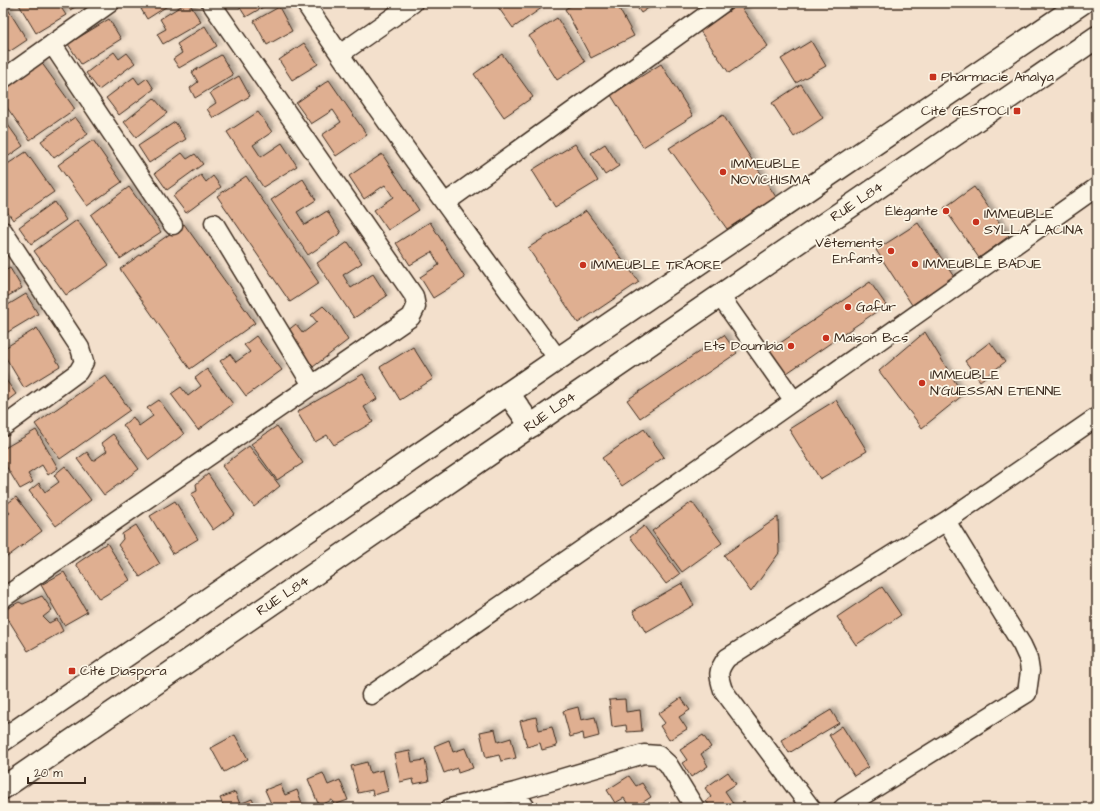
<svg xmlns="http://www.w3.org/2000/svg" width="1100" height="811" font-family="'Architects Daughter',sans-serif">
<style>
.building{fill:#dfaf91;stroke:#3b2a1e;filter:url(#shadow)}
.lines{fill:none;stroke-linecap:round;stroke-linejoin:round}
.street-casing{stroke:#3b2a1e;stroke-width:21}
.secondary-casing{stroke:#3b2a1e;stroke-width:25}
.street{stroke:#fcf5e5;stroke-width:18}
.secondary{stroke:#fcf5e5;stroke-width:22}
.poi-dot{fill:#c8321e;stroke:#fcf5e5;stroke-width:1.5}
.labels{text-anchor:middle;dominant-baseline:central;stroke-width:3.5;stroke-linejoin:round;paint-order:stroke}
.poi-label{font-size:14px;fill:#3b2a1e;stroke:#fcf5e5;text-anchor:start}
.street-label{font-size:14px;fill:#3b2a1e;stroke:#fcf5e5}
</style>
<defs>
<filter id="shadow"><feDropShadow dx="3.5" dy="-3.5" stdDeviation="2" flood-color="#0004"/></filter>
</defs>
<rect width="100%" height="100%" fill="#f3e0cc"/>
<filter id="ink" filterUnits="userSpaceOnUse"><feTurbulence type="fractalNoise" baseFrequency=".025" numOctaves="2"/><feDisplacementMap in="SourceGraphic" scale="8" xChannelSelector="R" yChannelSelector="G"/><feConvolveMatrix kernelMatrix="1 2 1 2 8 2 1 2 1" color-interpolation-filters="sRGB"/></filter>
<g filter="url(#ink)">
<path class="building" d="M3 3H4L27 40 9 52 3 42Z
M18 3H58L66 15 36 33Z
M66 3H82L70 10Z
M149 3H172L147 19 141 9Z
M186 3H189L201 22 163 44 157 34 166 29 160 19Z
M237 3H270L246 17Z
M495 3H544L546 5 513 28Z
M576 3H616L634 36 591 58 565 9Z
M634 3H656L641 13Z
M739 4 768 46 729 73 700 31Z
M279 7 292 31 267 45 254 21Z
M557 18 585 62 557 80 529 36Z
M109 19 121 39 81 64 68 44Z
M205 26 217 46 179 68 173 59 182 53 177 44Z
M811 41 826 66 796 83 781 59Z
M304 43 318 64 292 80 279 60Z
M114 52 119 59 127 53 135 63 99 90 86 73Z
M502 54 533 97 504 117 474 74Z
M221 55 233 75 195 98 190 88 198 82 192 72Z
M41 62 75 109 30 140 3 102V89Z
M661 64 693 116 643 147 611 95Z
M239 76 250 96 213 118 207 109 216 103 210 93Z
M134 77 139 84 147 78 154 89 119 115 106 98Z
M329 80 367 135 336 156 322 135 341 122 333 110 311 124 296 103Z
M801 84 823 118 794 137 772 103Z
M154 98 167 113 136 137 124 122Z
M258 112 272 132 253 145 261 157 282 143 297 166 263 187 227 132Z
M723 115 776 197 727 229 669 148Z
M75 117 88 134 54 158 41 141Z
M3 118 23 146 3 160Z
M175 122 186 139 149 163 138 146Z
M93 140 122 182 87 206 58 165Z
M575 144 598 181 555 207 532 170Z
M605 144 619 166 605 175 591 153Z
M26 152 54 192 13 220 3 206V167Z
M182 153 187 159 195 154 203 164 167 190 155 173Z
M382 154 419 210 388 230 374 210 393 197 385 185 364 199 349 176Z
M201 175 206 182 213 176 221 187 186 213 173 196Z
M246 176 319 283 290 302 217 196Z
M303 179 316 200 297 212 305 225 327 211 341 233 308 255 271 200Z
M129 187 161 232 120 259 91 215Z
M974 187 1009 236 979 258 944 208Z
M54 202 66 220 31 244 19 227Z
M586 211 639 282 578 323 528 248Z
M77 220 109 265 66 295 34 251Z
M430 222 465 278 433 298 420 277 439 265 432 252 410 265 396 243Z
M918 223 954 277 912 305 876 250Z
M184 224 255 323 190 369 120 269Z
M348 242 362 263 343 275 351 288 373 274 387 296 354 318 317 263Z
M10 268 22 288 3 299V272Z
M870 282 886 305 784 375 767 352Z
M26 294 38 314 3 335V308Z
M323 306 333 316 348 340 313 367 287 331 296 324 303 333 317 322 311 315Z
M37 328 60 366 24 388 3 353V349Z
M925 332 963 395 922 428 879 371Z
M724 335 737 353 640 418 627 400Z
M256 336 282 370 246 396 220 361 230 354 236 362 250 352 244 345Z
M990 342 1005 362 980 381 965 361Z
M413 347 433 379 400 400 380 367Z
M207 369 233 404 198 430 171 394 181 387 188 396 201 386 195 378Z
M363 374 377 399 364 407 373 422 334 445 327 435 315 442 297 412Z
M105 375 130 410 60 459 35 424Z
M3 376 16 394 3 404Z
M159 400 184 434 149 460 123 425 133 417 139 426 153 416 147 408Z
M836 400 867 451 820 479 789 429Z
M277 426 303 463 277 480 251 444Z
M644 429 664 457 622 486 602 458Z
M36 430 58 468 48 475 42 465 28 474 33 482 20 489 3 461V449Z
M113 434 139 469 104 495 77 459 87 452 93 461 107 451 101 443Z
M249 446 280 486 254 507 222 466Z
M65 466 91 500 56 526 29 491 39 483 45 492 59 482 54 475Z
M208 474 235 514 213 530 201 512 191 494 197 491 196 484Z
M16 497 42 531 7 557 3 552V519L10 513 4 506Z
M175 501 198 539 173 554 150 516Z
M692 502 722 543 682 572 652 531Z
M778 517 779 553 751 592 724 555Z
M136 525 160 564 140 577 118 545 123 539 122 534Z
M644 526 680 574 666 584 630 537Z
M107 543 130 580 99 599 76 564Z
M64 572 87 612 64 625 41 585Z
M682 583 694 605 646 633 633 611Z
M882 587 901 615 856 645 837 617Z
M42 596 52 610 43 617 49 623 57 619 63 631 28 651 3 611 19 602 23 604Z
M681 698 690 710 679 717 687 729 669 740 660 726 665 723 658 714Z
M625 699 626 712 640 710 642 731 627 732 626 725 612 727 609 700Z
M578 707 581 720 595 717 599 736 584 740 583 733 570 737 563 711Z
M831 710 839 723 789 753 781 740Z
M536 717 539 730 552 727 557 746 542 750 540 743 527 747 520 721Z
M842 726 868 767 854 776 829 735Z
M495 729 498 742 511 738 516 758 501 761 499 755 486 758 480 732Z
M235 735 248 759 224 772 211 748Z
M703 735 711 747 701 754 708 766 691 777 682 763 687 760 680 750Z
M449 740 453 752 465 748 473 768 458 773 457 768 444 773 434 746Z
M410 751 412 762 425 760 429 781 414 784 413 779 400 782 394 754Z
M367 762 370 773 383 770 388 791 373 795 372 790 358 793 351 766Z
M728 772 736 784 725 791 733 803 726 808H711L706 801 711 797 705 788Z
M323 773 328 785 340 780 348 800 334 805 332 800 319 806 308 779Z
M629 776 636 786 642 783 651 797 634 808H630L624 798 615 803 607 790Z
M280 784 285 795 297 790 304 808H273L265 790Z
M235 792 240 804 252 799 256 808H224L220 798Z"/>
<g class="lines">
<defs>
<path id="street" d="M305 3C386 124 472 241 558 359
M52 44 173 225
M340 54 413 3
M3 79 110 3
M445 203 723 3
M214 223 312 385
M3 231 80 348 84 362 78 372 3 427
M720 296 794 401
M3 598 411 317 416 307 414 296 211 3
M371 695 645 506 1097 187
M515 792 526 808
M450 808 515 792 644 754 658 755 668 764 695 808
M811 808 723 690C718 675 717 671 727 658L946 521 1097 417
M843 808 1027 693 1030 671 1028 658 1022 645 946 521"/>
<path id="secondary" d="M508 393 531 426
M3 740 558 359 1082 3
M3 788 1097 37"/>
</defs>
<use href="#street" class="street-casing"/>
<use href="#secondary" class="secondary-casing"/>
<use href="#street" class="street"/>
<use href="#secondary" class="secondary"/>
</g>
</g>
<g class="poi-dot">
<rect x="929" y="73" width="8" height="8" rx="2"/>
<rect x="1013" y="107" width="8" height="8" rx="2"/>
<circle cx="723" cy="172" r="4"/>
<circle cx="946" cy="211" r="4"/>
<circle cx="976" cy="222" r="4"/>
<circle cx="891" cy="251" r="4"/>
<circle cx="915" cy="264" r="4"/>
<circle cx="583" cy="265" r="4"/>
<circle cx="848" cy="307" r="4"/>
<circle cx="826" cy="338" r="4"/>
<circle cx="791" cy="346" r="4"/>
<circle cx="922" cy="383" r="4"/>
<rect x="68" y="667" width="8" height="8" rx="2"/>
</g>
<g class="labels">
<g class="poi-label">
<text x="941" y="77">Pharmacie Analya</text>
<text x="1009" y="111" text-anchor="end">Cité GESTOCI</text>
<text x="731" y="164">IMMEUBLE<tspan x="731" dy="16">NOVICHISMA</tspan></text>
<text x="938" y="211" text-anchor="end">Élégante</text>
<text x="984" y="214">IMMEUBLE<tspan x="984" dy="16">SYLLA LACINA</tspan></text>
<text x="883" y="243" text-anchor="end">Vêtements<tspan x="883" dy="16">Enfants</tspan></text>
<text x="923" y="264">IMMEUBLE BADJE</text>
<text x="591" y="265">IMMEUBLE TRAORE</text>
<text x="856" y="307">Gafur</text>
<text x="834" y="338">Maison Bcs</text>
<text x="783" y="346" text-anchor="end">Ets Doumbia</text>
<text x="930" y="375">IMMEUBLE<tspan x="930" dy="16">N'GUESSAN ETIENNE</tspan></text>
<text x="80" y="671">Cité Diaspora</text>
</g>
<g class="street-label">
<text transform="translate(857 202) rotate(-34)">RUE L84</text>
<text transform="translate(550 412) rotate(-35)">RUE L84</text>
<text transform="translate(283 596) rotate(-34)">RUE L84</text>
</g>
</g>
<rect width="1100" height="811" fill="none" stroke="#fcf5e5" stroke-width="16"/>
<rect x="8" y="8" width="1084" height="795" fill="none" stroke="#3b2a1e" stroke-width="1.5" filter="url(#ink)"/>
<path d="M28 777v6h57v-6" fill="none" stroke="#3b2a1e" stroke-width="2"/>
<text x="34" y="777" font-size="12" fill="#3b2a1e" stroke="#fcf5e5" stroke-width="3" paint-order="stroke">20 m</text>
</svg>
